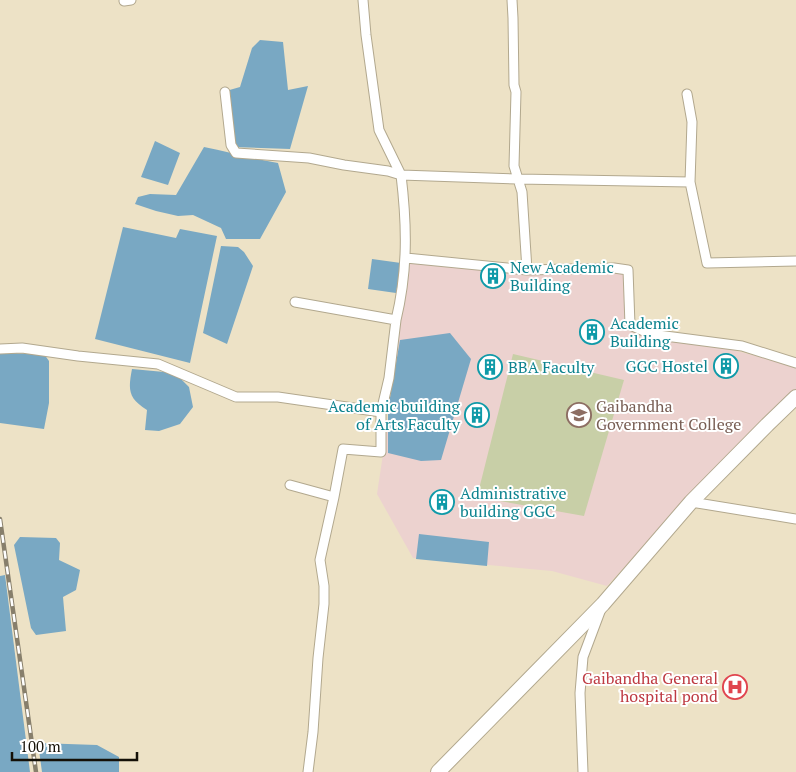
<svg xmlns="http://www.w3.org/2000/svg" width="796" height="772" font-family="'PT Serif',serif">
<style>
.education{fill:#ecd2cf}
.green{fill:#c8cfa7}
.water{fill:#79a8c3}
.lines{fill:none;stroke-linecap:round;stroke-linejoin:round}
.street-casing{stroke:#b2a88e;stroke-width:11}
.secondary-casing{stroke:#b2a88e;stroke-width:16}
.street{stroke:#fff;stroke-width:9}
.secondary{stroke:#fff;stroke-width:14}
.rail-casing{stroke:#877f6c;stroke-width:4.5}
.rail{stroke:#fff;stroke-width:2.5;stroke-dasharray:8;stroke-linecap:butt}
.labels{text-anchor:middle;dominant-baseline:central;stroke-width:4;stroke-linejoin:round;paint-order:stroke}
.culture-label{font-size:16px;fill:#0d838f;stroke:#fff;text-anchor:start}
.education-label{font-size:16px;fill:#785e54;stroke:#fff;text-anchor:start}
.health-label{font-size:16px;fill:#be3a42;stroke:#fff;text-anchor:end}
</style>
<rect width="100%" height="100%" fill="#ede2c6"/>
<path class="education" d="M407 258 526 272 627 270 630 324 796 366V390L688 498 607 586 552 571 413 558 377 494 385 441Z"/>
<path class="green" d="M513 354 624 380 584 516 477 497Z"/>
<path class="water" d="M260 40 283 42 288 90 308 86 290 149 232 147 226 91 240 87 252 48Z
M155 141 180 153 168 185 141 177Z
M204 147C229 152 253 159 278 163L286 192 260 239H226L221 228 193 215 178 216 156 211 135 204 138 197 150 194 176 195Z
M123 227 176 238 180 229 217 236 190 363 95 339Z
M221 246 238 247 244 252 253 266 227 344 203 333Z
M372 259 401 263 396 293 368 289Z
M450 333 471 359 441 460 421 461 388 453V409L400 340Z
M0 353 44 354 49 361V403L44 429 0 423Z
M132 369 175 373 189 387 193 407 180 424 159 431 145 430 147 410C128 398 128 390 132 369Z
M419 534 489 542 487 566 416 559Z
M20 537 56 538 60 543 59 560 80 570 76 590 63 597 66 631 36 635 31 628 14 545Z
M5 575 30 772H0V576Z
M38 743 97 745 119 757V772H42Z"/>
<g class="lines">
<defs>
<path id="street" d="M363 0 366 35 379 130 401 175 518 179 690 182
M512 0 513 18 514 85 516 92 514 166 522 192 527 270
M124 1 131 0
M225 92 231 145 236 153 309 158 344 165 388 171 401 175C407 225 408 270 396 320L295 302
M687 94 692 122 690 182 707 263 796 261
M406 258 527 270 614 268 628 270 630 325 650 334 742 346 796 363
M0 349 22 348 78 356 158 364 236 397H278L381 412
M290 485 334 497 320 560 324 586V604L318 658 313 732 308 772
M334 497 343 449 381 452V412L389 378 396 320
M691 502 796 519
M583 772 580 693 583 657 601 609"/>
<path id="secondary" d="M438 772 603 604 691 502 767 425 796 397"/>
</defs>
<use href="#street" class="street-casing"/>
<use href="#secondary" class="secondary-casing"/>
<use href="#street" class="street"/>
<use href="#secondary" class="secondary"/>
<defs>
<path id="rail" d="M0 519 36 772"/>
</defs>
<use href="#rail" class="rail-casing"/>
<use href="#rail" class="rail"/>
</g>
<defs>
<symbol id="building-ring" viewBox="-11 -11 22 22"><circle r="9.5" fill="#fff" stroke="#0f9aa8" stroke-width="1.5"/><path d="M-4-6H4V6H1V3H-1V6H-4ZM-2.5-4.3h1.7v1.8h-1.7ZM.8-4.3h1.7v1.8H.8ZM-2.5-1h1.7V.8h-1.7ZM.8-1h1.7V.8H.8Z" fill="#0f9aa8"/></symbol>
<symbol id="university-ring" viewBox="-11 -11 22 22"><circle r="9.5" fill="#fff" stroke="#8d6e63" stroke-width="1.5"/><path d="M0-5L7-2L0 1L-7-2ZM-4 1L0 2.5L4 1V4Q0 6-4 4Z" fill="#8d6e63"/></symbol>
<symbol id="hospital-ring" viewBox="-11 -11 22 22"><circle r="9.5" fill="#fff" stroke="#e0444e" stroke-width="1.5"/><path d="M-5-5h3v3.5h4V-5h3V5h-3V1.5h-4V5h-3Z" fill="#e0444e"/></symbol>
</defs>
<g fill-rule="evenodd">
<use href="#building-ring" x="479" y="262" width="28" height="28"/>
<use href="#building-ring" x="578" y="318" width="28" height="28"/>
<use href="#building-ring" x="712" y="352" width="28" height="28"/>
<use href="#building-ring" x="476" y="353" width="28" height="28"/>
<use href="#building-ring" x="463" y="401" width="28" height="28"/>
<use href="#university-ring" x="565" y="401" width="28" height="28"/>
<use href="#building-ring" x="428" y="488" width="28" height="28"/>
<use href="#hospital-ring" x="721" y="673" width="28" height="28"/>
</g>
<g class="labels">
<g class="culture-label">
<text x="510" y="267">New Academic<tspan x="510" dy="18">Building</tspan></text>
<text x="610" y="323">Academic<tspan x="610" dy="18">Building</tspan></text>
<text x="708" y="366" text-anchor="end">GGC Hostel</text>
<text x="508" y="367">BBA Faculty</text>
<text x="460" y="406" text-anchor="end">Academic building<tspan x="460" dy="18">of Arts Faculty</tspan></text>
<text x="460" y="493">Administrative<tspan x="460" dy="18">building GGC</tspan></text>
</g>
<g class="education-label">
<text x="596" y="406">Gaibandha<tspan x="596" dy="18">Government College</tspan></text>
</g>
<g class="health-label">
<text x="718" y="678">Gaibandha General<tspan x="718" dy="18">hospital pond</tspan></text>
</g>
</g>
<path d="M12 752v8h125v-8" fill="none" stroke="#141007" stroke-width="2.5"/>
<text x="20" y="752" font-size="15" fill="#141007" stroke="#ffffff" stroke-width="4" paint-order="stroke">100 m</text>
</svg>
